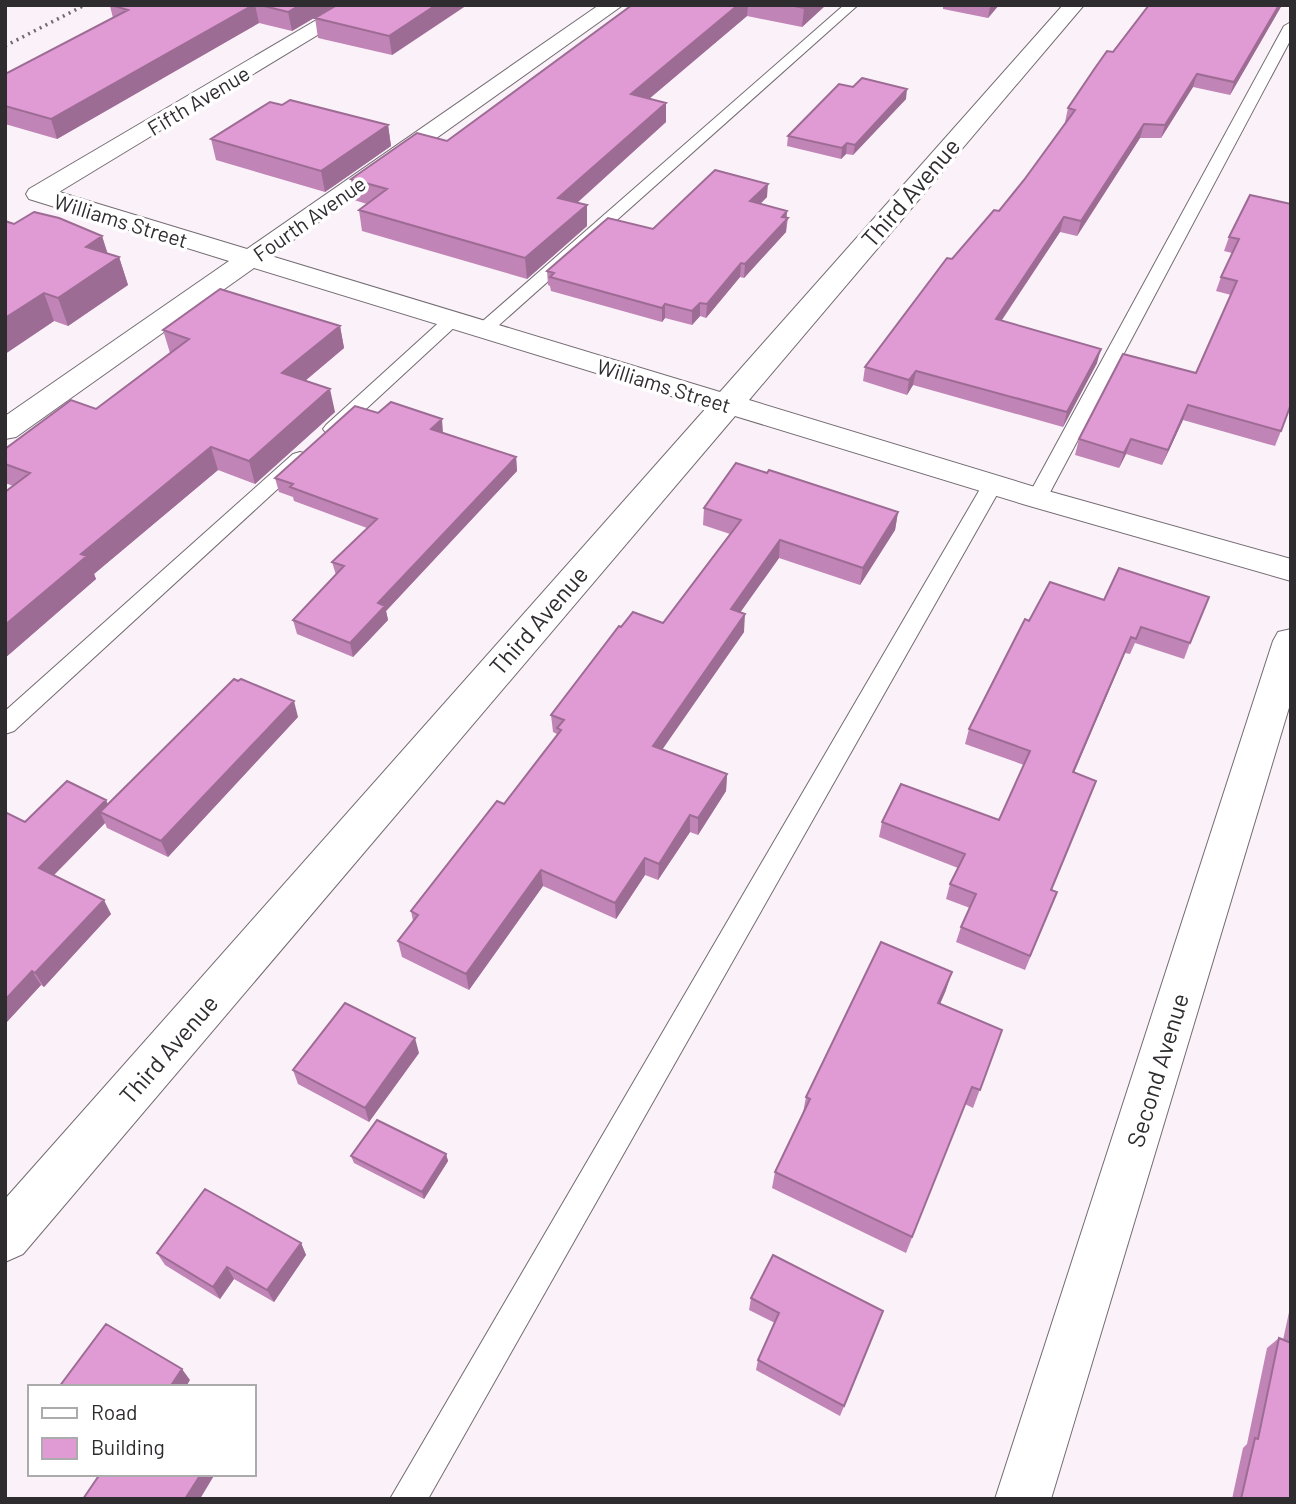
<svg xmlns="http://www.w3.org/2000/svg" width="1296" height="1504" font-family="Barlow,sans-serif">
<style>
.lines{fill:none;stroke-linecap:round;stroke-linejoin:round}
.service-casing{stroke:#746c73;stroke-width:2}
.minor-casing{stroke:#746c73;stroke-width:2}
.service{fill:#fff;fill-rule:evenodd}
.minor{fill:#fff;fill-rule:evenodd}
.rail{stroke:#706b6f;stroke-width:3.5;stroke-dasharray:2 4.5;stroke-linecap:butt}
.wall{fill:#c184b6}
.shaded-wall{fill:#9d6c94}
.building{fill:#e09ad4;stroke:#9d6c94;stroke-width:2}
.labels{text-anchor:middle;dominant-baseline:central;stroke-width:7;stroke-linejoin:round;paint-order:stroke}
.far-street-label{font-size:21px;fill:#2f2c2f;stroke:#fff}
.street-label{font-size:24px;fill:#2f2c2f;stroke:#fff}
</style>
<rect width="100%" height="100%" fill="#fbf1f9"/>
<g class="lines">
<defs>
<path id="service" d="M844 5H858L489 334H477L474 330 477 326Z
M1291 22V39L1047 498 1044 503H1030L1027 498 1284 26Z
M452 315 458 316 461 320 458 324 340 433H326L323 429 326 425 446 316Z
M300 452 307 454 310 458 307 462 14 731 5 734V711L293 454Z
M993 478 1000 479 1003 484 428 1499H390L983 484 986 479Z"/>
<path id="minor" d="M342 5H367L59 192 247 249 599 5H623L271 256 720 392 1063 5H1084L749 400 1048 491 1291 559V581L1026 505 735 416 23 1254 5 1262V1199L707 407 254 268 16 437 5 439V416L229 261 29 199 26 194 29 189Z
M1291 629V701L1051 1499H995L1273 641 1278 632Z"/>
</defs>
<use href="#service" class="service-casing"/>
<use href="#minor" class="minor-casing"/>
<use href="#service" class="service"/>
<use href="#minor" class="minor"/>
<path class="rail" d="M5 46 85 5"/>
</g>
<path class="wall" d="M336 5 292 31 259 23 57 139 5 124V74L113 18 110 6Z
M467 5 392 55 318 38 315 18Z
M632 5H826L802 27 747 16 649 99 666 103V122L577 203 587 226 527 279 362 231 359 210 367 204 354 200 351 179 447 141Z
M943 5H999L988 18 943 9Z
M1149 5H1282L1230 95 1193 87 1161 138H1140L1077 236 1060 232 1002 320 1097 363 1063 427 913 385 907 395 863 381 865 367 999 211 1024 180 1066 122H1065L1068 108Z
M906 99 853 155 846 154 841 159 787 146 788 136Z
M282 105 388 125 391 146 325 192 216 160 211 139Z
M1250 195 1281 431 1275 446 1183 420 1162 465 1126 454 1119 468 1075 455 1079 439 1196 373 1231 295 1216 291 1221 277 1232 253 1224 251 1229 237Z
M767 197 760 204 788 218 786 232 744 278 740 277 706 318 700 316 692 325 665 318 662 322 551 291 550 286 548 285 547 271 653 229Z
M5 221 14 224 102 236 108 254 119 257 128 285 68 326 54 321 5 354Z
M340 326 344 348 305 381 335 412 255 484 218 470 94 574 96 579 5 658V492L13 486 5 483V449L96 409 170 353 163 330Z
M378 413 443 433 516 457 517 471 386 611 388 620 353 657 297 634 293 620 336 575 332 562 367 528 294 501 293 497 279 492 275 478Z
M767 473 898 512 895 530 860 585 779 558 740 612 744 632 662 749 727 774 726 791 698 835 690 832 658 880 645 875 616 919 543 886 469 990 402 957 398 941 413 921 411 911 504 804 557 735V734L553 732 551 715 621 627 663 623 730 534 703 525 704 508Z
M1050 582 1190 643 1184 659 1135 643 1130 654 1125 653 1074 773 1052 890 1057 892 1025 970 956 942 961 927 970 908 946 899 950 884 958 868 879 837 882 822 999 820 1024 765 965 744 969 729Z
M298 717 168 857 107 828 105 823 54 875 111 914 44 987 41 985 5 1024 25 822 108 804Z
M946 990 940 1004 1002 1030 973 1108 965 1104 906 1253 772 1188 775 1172 803 1113 806 1097Z
M419 1053 369 1122 298 1084 293 1070Z
M446 1154 448 1161 424 1199 354 1163 351 1156Z
M301 1243 306 1255 274 1302 234 1279 220 1299 165 1265 157 1253Z
M751 1298 879 1322 840 1416 756 1370 758 1360 775 1323 749 1310Z
M1291 1303V1499H1232L1243 1448 1247 1444 1267 1348 1279 1338 1283 1340Z"/>
<path class="shaded-wall" d="M253 5H255L259 23 57 139 51 119Z
M300 5H336L292 31 288 12Z
M436 5H467L392 55 389 36Z
M738 5H748L747 16 631 114V94Z
M807 5H826L802 27 804 8Z
M991 5H999L988 18 990 7Z
M1279 5H1282L1230 95 1234 82Z
M1197 74 1193 87 1161 138 1165 125Z
M907 89 906 99 853 155 855 145Z
M666 103V122L559 219 558 198Z
M1144 124 1140 138 1077 236 1081 221Z
M388 125 391 146 325 192 321 171Z
M847 143 846 154 841 159 842 148Z
M768 184 767 197 749 215 750 201Z
M587 205V226L527 279 525 258Z
M787 211 786 232 744 278 745 264Z
M1064 217 1060 232 993 333 996 319Z
M102 236 110 263 119 257 128 285 68 326 58 298 86 247Z
M741 263 740 277 706 318 707 304Z
M44 293 54 321 5 354V318Z
M700 303V316L692 325V311Z
M665 304V318L662 322V308Z
M340 326 344 348 287 396 282 373Z
M1101 349 1097 363 1063 427 1067 412Z
M916 371 913 385 907 395 909 380Z
M330 389 335 412 255 484 249 461Z
M1188 405 1183 420 1162 465 1168 450Z
M442 419 443 433 431 429Z
M1131 439 1126 454 1119 468 1124 453Z
M211 447 218 470 94 574 96 579 5 658V625L81 554Z
M516 457 517 471 386 611 388 620 353 657 350 643 378 603Z
M898 512 895 530 860 585 863 568Z
M780 540 779 558 730 627 731 609Z
M745 614 744 632 653 763V746Z
M1131 637 1125 653 1067 788 1073 772Z
M294 701 298 717 168 857 161 841Z
M727 774 726 791 698 835V818Z
M106 800 113 815 100 812 105 823 47 882 39 868Z
M690 815V832L658 880 659 864Z
M645 858V875L616 919 615 903Z
M541 870 543 886 469 990 466 974Z
M104 900 111 914 44 987 35 973Z
M32 971 41 985 5 1024V1000Z
M952 972 946 990 932 1022 938 1003Z
M415 1038 419 1053 369 1122 365 1108Z
M446 1154 448 1161 424 1199 422 1192Z
M301 1243 306 1255 274 1302 267 1290Z
M227 1267 234 1279 220 1299 213 1287Z
M182 1369 190 1380 186 1387H170Z
M201 1474H215L200 1499H185Z"/>
<path class="building" d="M253 5 51 119 5 106V74L128 10 111 5Z
M260 5H300L288 12Z
M337 5H436L389 36 315 18Z
M632 5H738L631 94 666 103 558 198 587 205 525 258 359 210 387 189 351 179 417 133 447 141Z
M789 5H807L804 8Z
M1149 5H1279L1234 82 1197 74 1165 125 1144 124 1081 221 1064 217 996 319 1101 349 1067 412 916 371 909 380 865 367 947 258 952 259 994 210 999 211 1024 180 1075 110 1068 108 1095 68 1107 51 1113 52Z
M862 78 907 89 855 145 847 143 842 148 788 136 839 84 853 87Z
M290 100 388 125 321 171 211 139 270 102 282 105Z
M715 170 768 184 750 201 787 211 782 217 788 218 745 264 741 263 707 304 700 303 692 311 665 304 662 308 550 277 554 273 547 271 608 218 653 229Z
M1250 195 1291 204V404L1281 431 1188 405 1168 450 1131 439 1124 453 1079 439 1123 354 1196 373 1237 281 1221 277 1239 239 1229 237Z
M34 212 59 218 102 236 86 247 119 257 58 298 44 293 5 318V221L14 224Z
M220 289 340 326 282 373 330 389 249 461 211 447 81 554 87 556 5 625V492L30 473 5 464V449L71 400 96 409 189 339 163 330Z
M391 402 442 419 431 429 516 457 378 603 385 606 350 643 293 620 344 566 332 562 377 519 290 487 293 484 275 478 355 406 378 413Z
M736 463 767 473 769 470 898 512 863 568 780 540 731 609 745 614 653 746 727 774 698 818 690 815 659 864 645 858 615 903 541 870 466 974 398 941 418 915 411 911 497 801 504 804 561 730 557 728 564 720 551 715 619 626 621 627 633 612 663 623 741 520 704 508Z
M1119 568 1209 597 1190 643 1141 627 1136 639 1131 637 1073 772 1096 781 1051 890 1057 892 1030 956 961 927 976 894 950 884 965 854 882 822 901 784 999 820 1030 751 969 729 1025 619 1029 621 1050 582 1104 600Z
M234 679 238 681 241 679 294 701 161 841 100 812Z
M67 781 106 800 39 868 104 900 35 973 32 971 5 1000V812L25 822Z
M881 942 952 972 938 1003 1002 1030 980 1090 972 1087 912 1237 775 1172 810 1099 806 1097Z
M345 1003 415 1038 365 1108 293 1070Z
M377 1120 446 1154 422 1192 351 1156Z
M205 1189 301 1243 267 1290 227 1267 213 1287 157 1253Z
M773 1255 883 1311 844 1406 758 1360 779 1313 751 1298Z
M106 1324 182 1369 170 1387H59Z
M1279 1338 1291 1343V1499H1241L1255 1438 1258 1439Z
M100 1474H201L185 1499H83Z"/>
<g class="labels">
<g class="far-street-label">
<text transform="translate(198 100) rotate(-31)">Fifth Avenue</text>
<text transform="translate(309 218) rotate(-35)">Fourth Avenue</text>
<text transform="translate(121 220) rotate(17)">Williams Street</text>
<text transform="translate(664 385) rotate(17)">Williams Street</text>
</g>
<g class="street-label">
<text transform="translate(910 192) rotate(-49)">Third Avenue</text>
<text transform="translate(538 620) rotate(-49)">Third Avenue</text>
<text transform="translate(168 1049) rotate(-49)">Third Avenue</text>
<text transform="translate(1157 1070) rotate(-73)">Second Avenue</text>
</g>
</g>
<rect width="1296" height="1504" fill="none" stroke="#2f2c2f" stroke-width="14"/>
<rect x="28" y="1385" width="228" height="91" fill="#ffffff" stroke="#acabac" stroke-width="2"/>
<rect x="42" y="1408" width="35" height="10" fill="#ffffff" stroke="#acabac" stroke-width="2"/>
<text x="91" y="1420" font-size="21" fill="#2f2c2f">Road</text>
<rect x="42" y="1438" width="35" height="21" fill="#e09ad4" stroke="#acabac" stroke-width="2"/>
<text x="91" y="1455" font-size="21" fill="#2f2c2f">Building</text>
</svg>
